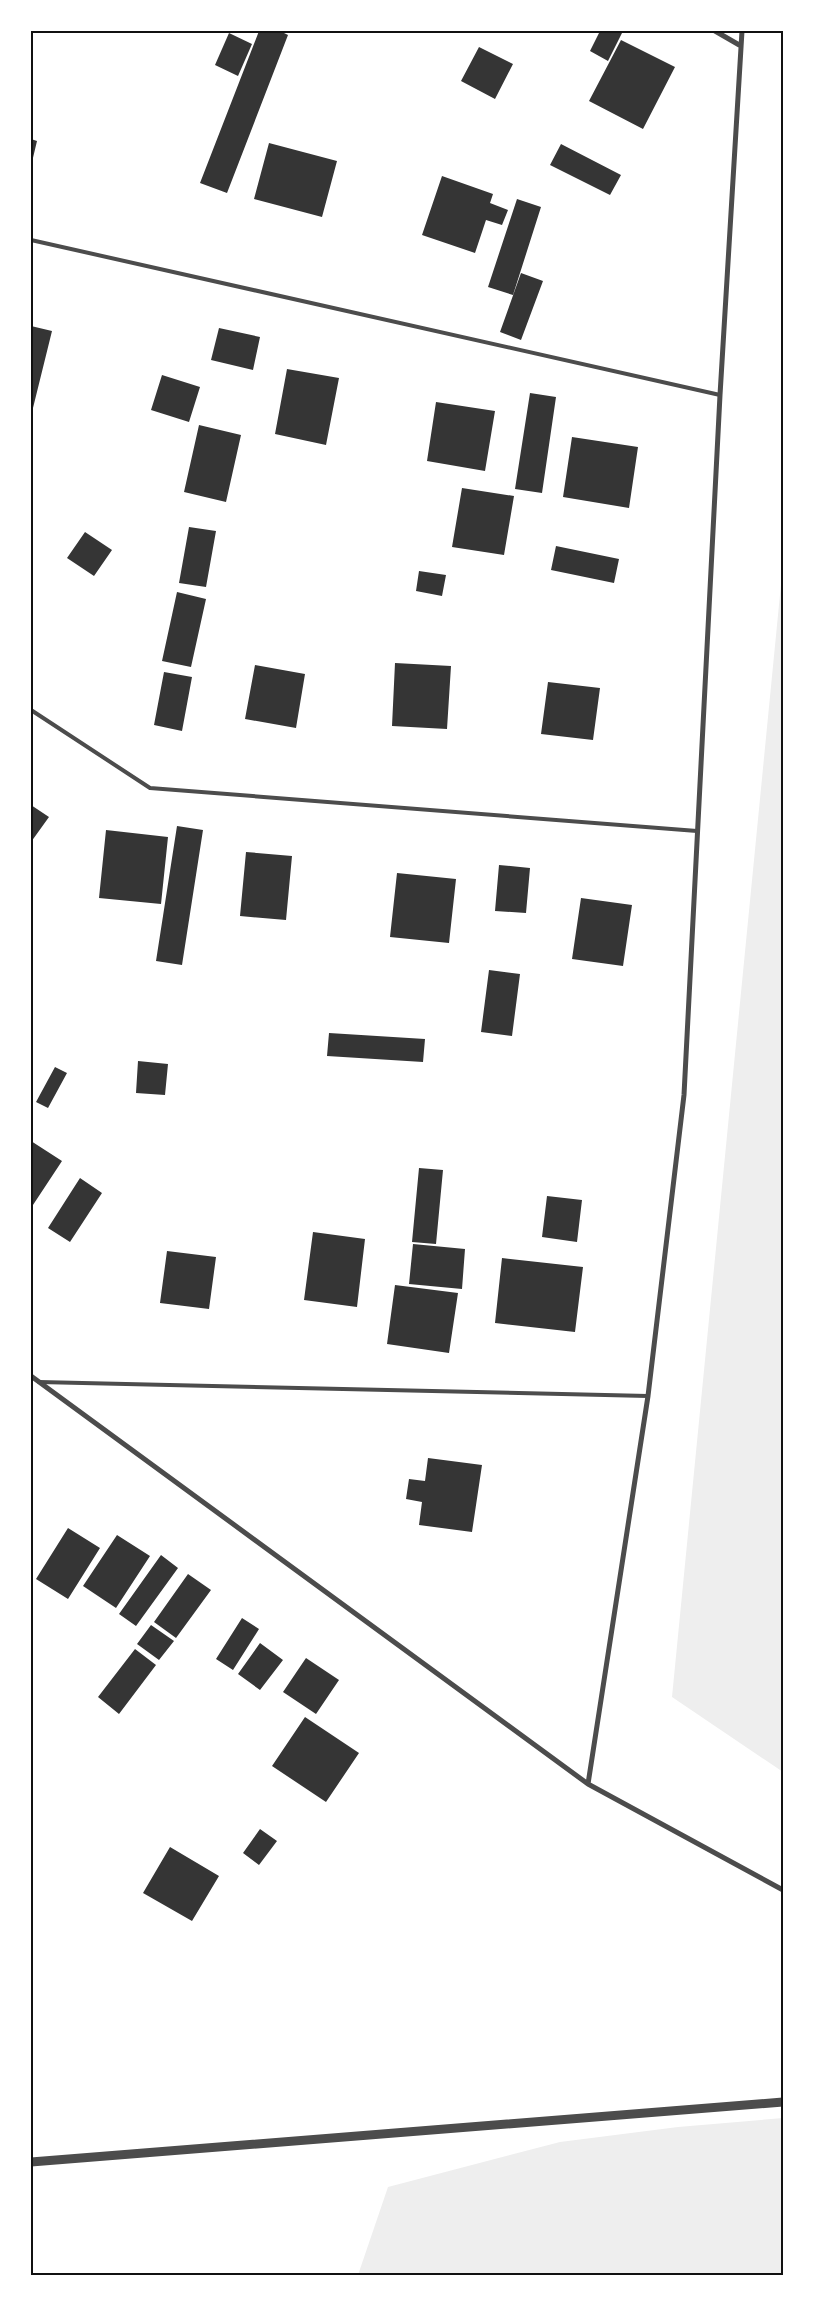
<svg xmlns="http://www.w3.org/2000/svg" width="814" height="2306" font-family="'Roboto Condensed',sans-serif">
<style>
.green{fill:#eee}
.building{fill:#353535}
.lines{fill:none;stroke-linecap:round;stroke-linejoin:round}
.service{stroke:#4c4c4c;stroke-width:4}
.minor{stroke:#4c4c4c;stroke-width:5}
.tertiary{stroke:#4c4c4c;stroke-width:9}
.neatline{fill:none;stroke:#111;stroke-width:2}
</style>
<rect width="100%" height="100%" fill="#fff"/>
<path class="green" d="M783 564V1772L672 1697Z
M783 2118V2275H358L388 2187 560 2142 678 2127Z"/>
<path class="building" d="M259 31H280L288 35 227 193 200 183Z
M600 31H623L608 61 590 51Z
M229 33 252 44 238 76 215 65Z
M621 40 675 67 643 129 589 101Z
M479 47 513 64 495 99 461 81Z
M31 139 37 141 32 162H31Z
M269 143 337 161 322 217 254 199Z
M561 144 621 175 610 195 550 165Z
M442 176 493 194 490 203 508 210 502 225 486 220 475 253 422 235Z
M517 199 541 207 513 295 488 287Z
M521 273 543 281 521 340 500 332Z
M31 326 52 331 32 412H31Z
M219 328 260 337 253 370 211 360Z
M287 369 339 378 326 445 275 434Z
M162 375 200 387 189 422 151 410Z
M530 393 556 397 542 493 515 489Z
M436 402 495 411 485 471 427 461Z
M199 425 241 435 226 502 184 492Z
M572 437 638 447 629 508 563 497Z
M462 488 514 496 504 555 452 547Z
M189 527 216 531 206 587 179 583Z
M85 532 112 550 94 576 67 558Z
M556 546 619 559 614 583 551 570Z
M419 571 446 575 442 596 416 591Z
M177 592 206 599 191 667 162 661Z
M395 663 451 666 447 729 392 726Z
M255 665 305 674 296 728 245 719Z
M164 672 192 677 182 731 154 725Z
M548 682 600 688 593 740 541 734Z
M31 805 49 817 31 842Z
M177 826 203 830 182 965 156 961Z
M106 830 168 837 161 904 99 898Z
M246 852 292 856 286 920 240 916Z
M499 865 530 868 526 913 495 911Z
M397 873 456 879 449 943 390 937Z
M581 898 632 905 623 966 572 959Z
M489 970 520 974 512 1036 481 1032Z
M329 1033 425 1039 423 1062 327 1056Z
M138 1061 168 1064 165 1095 136 1093Z
M55 1067 67 1073 48 1108 36 1102Z
M31 1141 62 1161 31 1208Z
M419 1168 443 1170 436 1244 412 1242Z
M80 1178 102 1193 70 1242 48 1228Z
M547 1196 582 1200 577 1242 542 1237Z
M313 1232 365 1239 357 1307 304 1300Z
M413 1244 465 1249 462 1289 409 1284Z
M167 1251 216 1257 209 1309 160 1303Z
M502 1258 583 1267 575 1332 495 1323Z
M395 1285 458 1293 449 1353 387 1344Z
M428 1458 482 1465 472 1532 419 1525 422 1502 406 1499 409 1479 425 1481Z
M68 1528 100 1548 68 1599 36 1579Z
M117 1535 150 1556 116 1608 83 1586Z
M161 1555 178 1568 136 1626 119 1614Z
M188 1574 211 1590 176 1638 154 1622Z
M242 1618 259 1629 233 1670 216 1659Z
M151 1625 174 1641 159 1660 137 1644Z
M260 1643 283 1660 260 1690 238 1674Z
M135 1649 156 1665 119 1714 98 1697Z
M306 1658 339 1680 316 1714 283 1692Z
M305 1717 359 1753 326 1802 272 1766Z
M260 1829 277 1841 259 1865 243 1853Z
M170 1847 219 1876 192 1921 143 1893Z"/>
<g class="lines">
<path class="service" d="M31 240 720 395
M31 710 150 788 697 831
M39 1382 648 1396"/>
<path class="minor" d="M715 31 741 46
M742 31 720 395 684 1095 648 1396 588 1784 783 1890
M31 1376 588 1784"/>
<path class="tertiary" d="M31 2162 783 2102"/>
</g>
<rect width="814" height="2306" fill="none" stroke="#ffffff" stroke-width="65"/>
<rect x="32" y="32" width="750" height="2242" class="neatline"/>
</svg>
